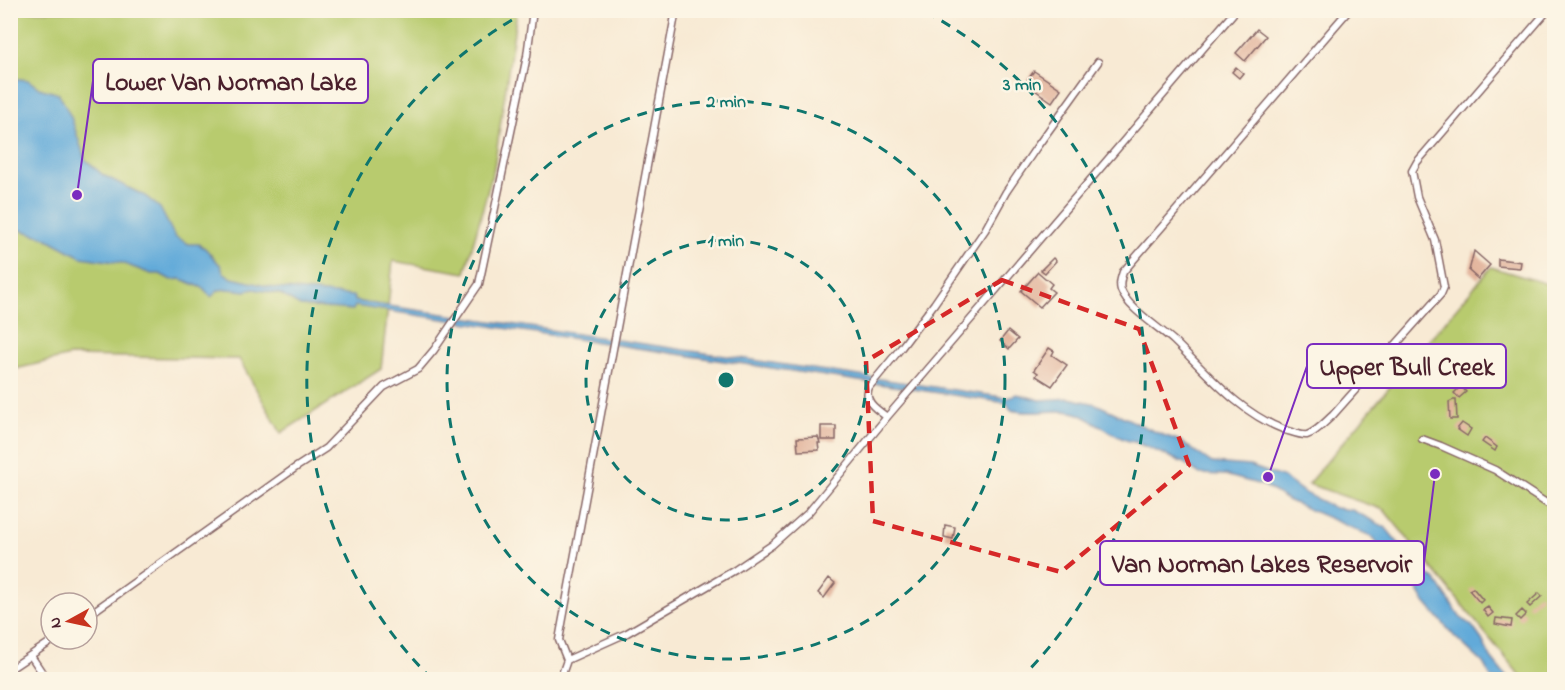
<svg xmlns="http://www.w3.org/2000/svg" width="1565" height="690" font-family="'Indie Flower',sans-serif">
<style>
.green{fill:#b8cb6e;stroke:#81754c;stroke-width:1.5}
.water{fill:#62aad9;stroke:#566482;stroke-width:1.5}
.building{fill:#e1b199}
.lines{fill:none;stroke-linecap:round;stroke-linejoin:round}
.service-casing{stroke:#876666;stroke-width:9}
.service{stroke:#fff;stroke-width:6}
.marked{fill:none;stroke:#d62828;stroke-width:4.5;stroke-dasharray:12 8;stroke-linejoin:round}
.ring{fill:none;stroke:#0f766e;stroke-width:3;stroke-dasharray:10 8}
.centre{fill:#0f766e;stroke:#fcf5e5;stroke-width:3}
.ring-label{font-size:18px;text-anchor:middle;font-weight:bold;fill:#0f766e;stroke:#fcf5e5;stroke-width:5;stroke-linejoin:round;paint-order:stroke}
.leader{fill:none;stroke:#7b2cbf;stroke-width:2}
.callout-dot{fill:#7b2cbf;stroke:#fcf5e5;stroke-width:2}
.callout{fill:#fcf5e5;stroke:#7b2cbf;stroke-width:2}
.callout-label{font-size:26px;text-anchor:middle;font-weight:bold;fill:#4a1f2b}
</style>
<rect width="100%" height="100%" fill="#fcf5e5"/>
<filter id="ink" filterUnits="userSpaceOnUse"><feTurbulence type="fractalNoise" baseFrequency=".0167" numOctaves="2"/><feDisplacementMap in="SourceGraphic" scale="12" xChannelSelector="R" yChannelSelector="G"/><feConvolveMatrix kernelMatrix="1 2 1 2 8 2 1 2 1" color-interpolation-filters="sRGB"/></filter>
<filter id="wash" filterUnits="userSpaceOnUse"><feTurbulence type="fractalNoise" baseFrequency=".008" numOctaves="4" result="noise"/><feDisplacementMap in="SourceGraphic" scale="24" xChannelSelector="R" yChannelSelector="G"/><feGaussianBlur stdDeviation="1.35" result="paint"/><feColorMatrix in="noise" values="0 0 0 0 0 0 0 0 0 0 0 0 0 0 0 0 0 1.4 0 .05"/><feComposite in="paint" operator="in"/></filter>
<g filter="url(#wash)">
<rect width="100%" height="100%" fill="#f8ead4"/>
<path class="green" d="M10 11H517L494 168 465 273 393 261 381 369 281 433 239 359 70 356 11 370Z
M1491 267 1554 286V679H1523L1384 510 1308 484Z"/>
<path class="water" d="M11 78 28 80 39 88 59 94 71 117 85 159 103 175 145 196 160 208 175 237 189 244H198L205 248 221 266 223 272 232 278 275 288 353 296 355 301 1008 398 1017 394 1040 400 1069 398 1096 404 1160 434 1180 441 1212 463 1250 466 1284 478 1305 493 1335 508 1352 510 1385 527 1424 574 1435 579 1460 617 1472 626 1482 640 1491 658 1508 679H1492L1483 663 1455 637 1424 601 1407 573 1389 557 1371 536 1287 500 1265 486 1225 475 1200 474 1184 463 1135 442C1118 441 1094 419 1076 413 1060 407 1033 416 1011 410L1007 403 355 306 353 310 300 306 280 294 254 289 246 291 228 289 219 290 211 297 203 288 181 279 171 280 160 274H151L122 263 81 257 44 237 17 229H11V196L14 188 15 156 11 131Z"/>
<g id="blocks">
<path class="building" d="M1257 29 1266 36 1245 61 1236 53Z
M1236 67 1243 73 1239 78 1232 72Z
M1034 71 1061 89 1052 102 1025 83Z
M1474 251 1490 265 1478 279 1469 271Z
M1053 258 1056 261 1045 273 1041 270Z
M1498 259 1521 262 1520 268 1498 266Z
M1038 272 1052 284 1049 288 1054 292 1040 307 1021 291Z
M1008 331 1018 339 1009 349 1000 341Z
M1049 348 1054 351 1052 355 1067 365 1052 386 1036 376 1038 373 1034 370Z
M1461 386 1466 392 1459 398 1454 393Z
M1453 400H1456L1457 419H1450L1449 402Z
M1462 423 1471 429 1467 436 1457 429Z
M821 426H836V440H821Z
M818 437 820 443H818L819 450 798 451 797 438Z
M1485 438 1497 447 1495 451 1482 442Z
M945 525 955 527 953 539 944 537Z
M829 578 835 583 824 598 818 593Z
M1473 588 1483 600 1480 603 1469 590Z
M1539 593 1542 596 1530 607 1527 604Z
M1488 607 1493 613 1488 617 1483 610Z
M1522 610 1526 614 1520 620 1516 616Z
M1496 618 1512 620 1511 627 1495 624Z"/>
</g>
</g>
<g filter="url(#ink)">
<use href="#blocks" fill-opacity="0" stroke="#876666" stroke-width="1.5"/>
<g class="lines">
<defs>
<path id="service" d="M1349 10 1123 272C1121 278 1119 284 1121 290 1127 308 1160 328 1174 341 1208 374 1239 413 1285 430 1292 432 1301 436 1307 435 1317 432 1326 421 1333 415L1441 294 1444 287 1435 240 1417 197 1412 171 1417 162 1548 10
M887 417C876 409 863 401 869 387L901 348 934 304 985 230 1006 192 1036 148 1098 62
M1422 439 1441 446 1495 470 1554 508
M87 616 295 468 326 448 384 387 418 369 434 350 479 284 527 56 533 10
M31 656 47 680
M567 660 627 633 735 570 772 545 808 513 887 417 1236 10
M10 669 55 639
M560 680 567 660 559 640 676 10"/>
</defs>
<use href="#service" class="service-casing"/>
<use href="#service" class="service"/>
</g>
</g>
<path class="marked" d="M1002 280 1139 329 1189 465 1061 572 873 521 866 361Z"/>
<g class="ring">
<circle cx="726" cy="380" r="140"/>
<circle cx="726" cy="380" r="279"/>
<path d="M432 679A419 419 0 0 1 526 12M926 12A419 419 0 0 1 1020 679"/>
</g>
<circle cx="726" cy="380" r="9" class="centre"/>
<g class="ring-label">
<text x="1022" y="90">3 min</text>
<text x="726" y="107">2 min</text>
<text x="726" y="246">1 min</text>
</g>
<path class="leader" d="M77 195L93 81M1268 477L1307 366M1435 474L1424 563"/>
<g class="callout-dot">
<circle cx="77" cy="195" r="6"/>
<circle cx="1268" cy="477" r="6"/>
<circle cx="1435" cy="474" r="6"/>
</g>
<g class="callout">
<rect x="93" y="59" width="275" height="44" rx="6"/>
<rect x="1307" y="344" width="199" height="44" rx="6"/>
<rect x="1100" y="541" width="324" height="44" rx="6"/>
</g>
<g class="callout-label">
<text x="231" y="90">Lower Van Norman Lake</text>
<text x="1407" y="375">Upper Bull Creek</text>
<text x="1262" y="572">Van Norman Lakes Reservoir</text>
</g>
<rect width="1565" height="690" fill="none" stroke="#fcf5e5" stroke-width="36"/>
<g transform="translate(69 621) rotate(262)"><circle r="28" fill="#fcf5e5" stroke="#b59f9b" stroke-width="1.5"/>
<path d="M0-4.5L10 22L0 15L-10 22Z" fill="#c8321e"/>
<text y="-9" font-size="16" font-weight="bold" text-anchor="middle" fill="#4a1f2b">N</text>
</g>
</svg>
